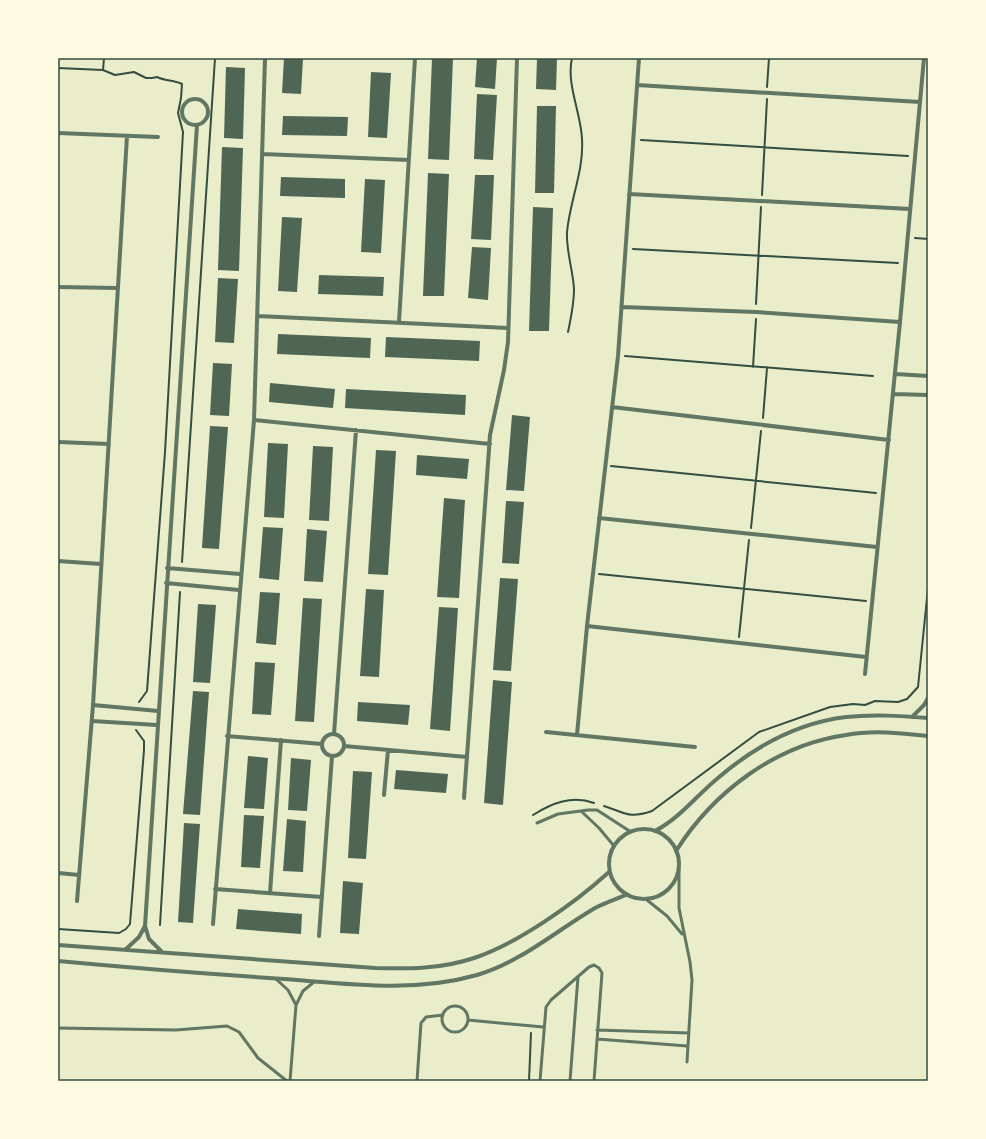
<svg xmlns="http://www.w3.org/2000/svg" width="986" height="1139" font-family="'Space Grotesk',sans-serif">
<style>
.building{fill:#4f6655}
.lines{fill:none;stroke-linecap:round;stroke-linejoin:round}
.path{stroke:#344e41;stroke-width:2}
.service{stroke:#617663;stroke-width:3}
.minor{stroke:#617663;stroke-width:4}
.neatline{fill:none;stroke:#344e41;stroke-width:1.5}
</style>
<rect width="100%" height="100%" fill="#e9edc9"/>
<path class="building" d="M284 58H303L301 94 282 93Z
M432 58H453L449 160 428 159Z
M477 58H497L495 89 475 87Z
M537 58H557L556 90 536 89Z
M226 67 245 68 243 139 224 138Z
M371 72 391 73 387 138 368 137Z
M477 94 497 95 493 160 474 159Z
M537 106H556L554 193H535Z
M283 116 348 117 347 136 282 135Z
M222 147 243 148 239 271 218 270Z
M428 173 449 174 444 296H423Z
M475 175H494L491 240 471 239Z
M281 177 345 179V198L280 196Z
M365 179 385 180 381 253 361 252Z
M533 207 553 208 549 331H529Z
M282 217 302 218 297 292 278 291Z
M472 247 491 248 488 300 468 298Z
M319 275 384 277 383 296 318 294Z
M218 278 238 279 234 343 215 342Z
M278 334 371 338 370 358 277 354Z
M386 337 480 341 479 361 385 357Z
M213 363 232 364 229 416 210 415Z
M270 383 335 389 333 408 269 402Z
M346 389 466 395 465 415 345 408Z
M512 415 530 417 524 491 506 490Z
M210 426 228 427 219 549 202 548Z
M268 443 288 444 284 518 264 517Z
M313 446 333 447 329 521 309 520Z
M376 450 396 451 388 575 368 574Z
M417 455 469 459 467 479 416 475Z
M444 498 465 500 459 598 437 597Z
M506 501 524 502 519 564 502 563Z
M263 527 283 528 279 580 259 578Z
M307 529 327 531 323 582 304 581Z
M500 578 518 579 511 671 493 670Z
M366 589 384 590 379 677 360 676Z
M260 592 280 593 276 645 256 643Z
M303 598 322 599 314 722 295 721Z
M198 604 216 605 210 683 193 682Z
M439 607 458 608 450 731 430 729Z
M255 662 275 663 271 715 252 714Z
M493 680 512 682 503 805 484 803Z
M193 691 209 692 200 815 183 814Z
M358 702 410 705 408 725 357 721Z
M248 756 268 758 264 809 244 808Z
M291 758 311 760 307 811 288 810Z
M396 770 448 774 446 793 394 789Z
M353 771 372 772 366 859 348 858Z
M244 815 264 816 260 868 241 867Z
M287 819 306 821 303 872 283 871Z
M184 823 200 824 193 923 178 922Z
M343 881 363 883 359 934 340 933Z
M238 909 302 914 301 934 236 929Z"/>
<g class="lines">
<path class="path" d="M58 68 103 70 104 58
M103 70 115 75 134 72 146 78H152L157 77C165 81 174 80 182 84L181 98 178 113 183 132 165 452 147 691 139 702
M767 87 769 58
M641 140 908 156
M762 195 767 99
M915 238 928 239
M633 249 898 263
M756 304 761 207
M568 332C571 318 574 303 574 289 573 270 566 251 567 232 570 200 584 171 582 139 581 113 566 84 572 58
M625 356 873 376
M753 367 756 319
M763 418 767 368
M611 466 876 493
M751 528 761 431
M182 562 215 58
M599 574 866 601
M739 637 749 540
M604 806C626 813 628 819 652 811L759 732 830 707 853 704 865 705 875 701 898 702 907 699 918 687 928 588
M533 815C552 803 572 795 594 803
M160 925 180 592
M58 929 119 933 126 929 130 924 144 750V741L136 730
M529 1081 531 1033"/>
<path class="service" d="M581 811 599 828 614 846
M537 823 558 814 588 810H597L631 832
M679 868V908L690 962 692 980 687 1062
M647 900 667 916 682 934
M276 979 288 990 296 1005
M442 1019a13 13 0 1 1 26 0a13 13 0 1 1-26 0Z
M468 1020 543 1027
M58 1028 176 1030 227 1026 239 1032 258 1058 287 1081
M597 1030 689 1033
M597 1039 687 1046
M290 1081 296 1005 303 991 314 982
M417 1081 421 1023 426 1017 443 1015
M540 1081 546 1007 551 1000 589 967 594 965 599 968 602 973 594 1081
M570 1081 578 977"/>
<path class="minor" d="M637 85 920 102
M182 112a13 13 0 1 1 26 0a13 13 0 1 1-26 0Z
M58 133 158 137
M262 154 409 160
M629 194 910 209
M58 287 118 288
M622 307 756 312 900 322 924 58
M258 316 508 328
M399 322 415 58
M896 374 928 376
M893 394 928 395
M612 407 889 440
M254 420 490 444
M58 442 109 444
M599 518 877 547
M58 561 101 564
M167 568 240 574
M166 583 239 590
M587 626 866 657
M865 674 900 322
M93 705 158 711
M912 717 924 705 928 698
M92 721 157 725
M546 732 695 747
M334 734 356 430
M322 745a11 11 0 1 1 22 0a11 11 0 1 1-22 0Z
M577 735 587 626 618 356 639 58
M227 736 322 744
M344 746 467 757
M384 795 388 750
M464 798 490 435 504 370 508 342 517 58
M609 864a35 35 0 1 1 70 0a35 35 0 1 1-70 0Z
M655 831C680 818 697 795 718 778 754 747 797 723 846 717 873 714 901 716 928 718
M676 851C714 791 776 745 846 735 873 730 901 733 928 736
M58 873 79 875
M215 889 322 897
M270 893 281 740
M77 901 93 705 127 136
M213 924 254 420 265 58
M319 936 332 756
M58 945 375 968C408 969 442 969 474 958 517 944 575 903 609 872
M125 950 139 937 145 926
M162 952 149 939 145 926 197 125
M58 961C133 968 209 974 284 979 348 984 414 993 477 975 521 962 556 931 595 908 605 903 616 899 626 895"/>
</g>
<rect width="986" height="1139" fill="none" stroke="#fefae0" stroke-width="118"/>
<rect x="59" y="59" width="868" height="1021" class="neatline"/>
</svg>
